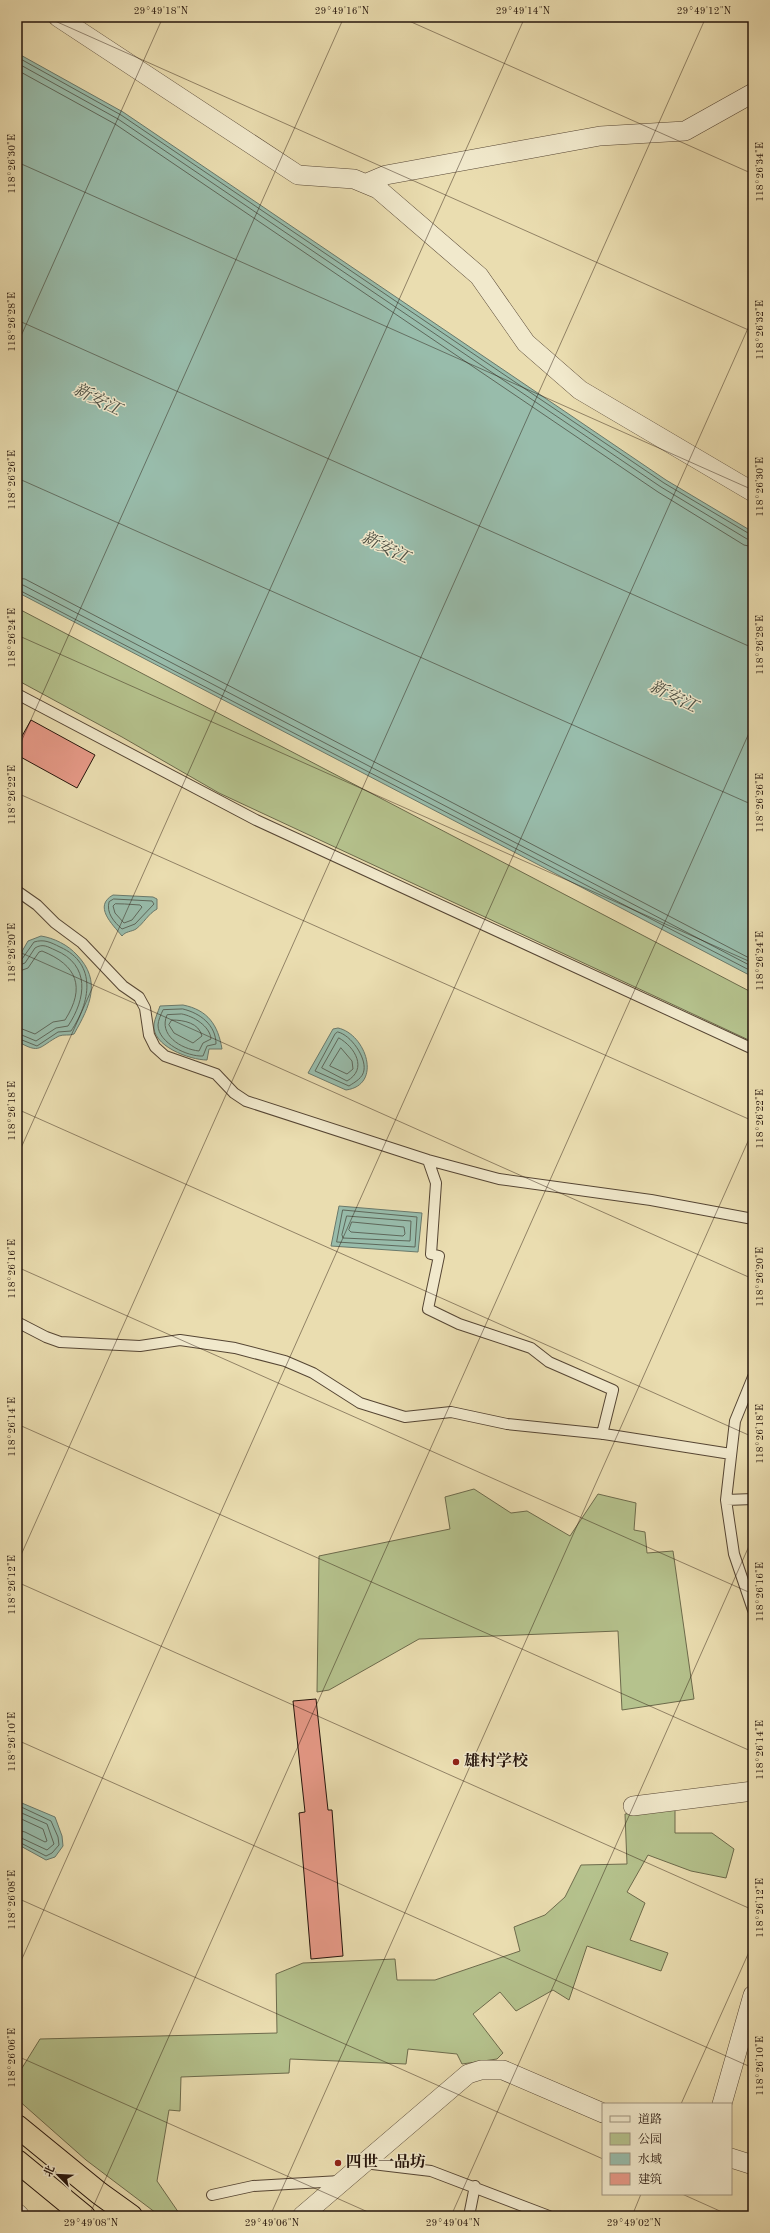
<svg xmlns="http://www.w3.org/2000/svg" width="770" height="2233" font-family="'Old Standard TT','Noto Serif SC',serif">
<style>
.green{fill:#b5c28d;stroke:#6d6b4c}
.water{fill:#98bcab;stroke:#6a796b}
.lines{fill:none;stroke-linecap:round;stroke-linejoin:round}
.shore{stroke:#5e685b;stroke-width:1}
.building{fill:#e69987;stroke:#25140b}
.service-casing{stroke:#564634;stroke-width:12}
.minor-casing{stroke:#564634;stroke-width:20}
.motorway-casing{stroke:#25140b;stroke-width:24}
.service{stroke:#f1e9cc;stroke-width:10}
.minor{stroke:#f1e9cc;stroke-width:19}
.motorway{stroke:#eaddb0;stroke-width:22}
.ticks{fill:none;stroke:#25140b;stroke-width:1;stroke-opacity:0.45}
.poi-dot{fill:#8f2418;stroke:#f1e9cc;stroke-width:1.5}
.labels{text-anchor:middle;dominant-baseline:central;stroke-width:3;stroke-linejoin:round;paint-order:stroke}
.poi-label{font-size:16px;font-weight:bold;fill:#25140b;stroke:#f1e9cc;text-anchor:start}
.water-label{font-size:17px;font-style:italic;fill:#4d4f43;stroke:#f1e9cc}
.neatline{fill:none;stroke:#25140b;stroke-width:1.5}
.ticks-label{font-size:10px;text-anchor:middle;fill:#25140b}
</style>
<rect width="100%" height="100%" fill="#eaddb0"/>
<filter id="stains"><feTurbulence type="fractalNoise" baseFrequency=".005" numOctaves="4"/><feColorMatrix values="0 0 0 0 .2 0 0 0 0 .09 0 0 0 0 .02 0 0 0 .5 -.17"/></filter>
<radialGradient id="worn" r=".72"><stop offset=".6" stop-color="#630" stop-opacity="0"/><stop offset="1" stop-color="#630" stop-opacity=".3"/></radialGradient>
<path class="green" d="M17 608 753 993V1042L219 793 122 737 17 680Z
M474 1489 511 1513 527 1511 570 1536 598 1494 636 1503 634 1530 645 1532 647 1553 673 1551 694 1699 622 1710 618 1631 419 1639 329 1690 317 1692 319 1556 450 1529 445 1497Z
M675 1808V1833H712L734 1849 726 1878 691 1871 648 1855 627 1892 645 1903 630 1940 668 1953 661 1971 587 1946 569 2000 553 1990 516 2011 500 1992 473 2014 503 2053 497 2059 462 2064 457 2054 408 2049 406 2064 290 2059 289 2073 181 2077 180 2111 169 2110 157 2181 181 2216H160L86 2160 17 2099V2076L40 2039 277 2033 276 1974 303 1963 395 1959 397 1980H435L520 1951 514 1927 545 1915 565 1897 581 1865 627 1864 625 1814Z"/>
<path class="water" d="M17 53 123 112 666 480 753 532V977L17 592Z
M113 895 153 897 157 899V909C148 914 144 923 136 929 131 932 126 931 122 936 112 924 93 906 113 895Z
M41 936C54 938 68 945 77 955 102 981 90 1006 74 1034 69 1036 64 1034 59 1036 38 1047 41 1055 17 1041V960L28 941Z
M183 1005C208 1010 218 1025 222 1049H209L207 1060C190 1060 151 1046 154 1024 155 1018 158 1012 160 1006Z
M338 1028C366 1034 383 1085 346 1090L308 1073 333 1029Z
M339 1206 422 1213 418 1252 331 1246Z
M17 1801 55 1817 62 1836 63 1846 55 1857 46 1860 17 1844Z"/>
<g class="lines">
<path class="shore" d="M17 57 121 115 664 483 753 536
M17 63 118 119 661 487 747 539 753 541
M17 70 115 124 658 492 744 545 753 547
M17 578 25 579 753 960
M17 584 23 585 753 967
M17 589 753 972
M114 899 152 901 154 904 135 924 122 929C114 922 106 913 109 902Z
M125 904 140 905 142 907 132 920 124 923 115 913 113 906 115 904Z
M17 961 22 959 34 942C44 939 50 942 60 947 98 964 90 1003 71 1031L58 1032 37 1046 17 1038
M17 966 25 963 35 948C43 943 48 947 55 950 91 965 86 999 68 1026L56 1028 36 1041 17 1033
M17 972 28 968 39 952 42 951C77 965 86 987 65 1020L53 1022 35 1034 17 1027
M183 1009C200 1013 216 1025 216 1044L207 1046 203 1056C188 1057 158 1043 158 1025 158 1021 161 1014 163 1010Z
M182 1014C193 1016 210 1026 211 1039L203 1043 199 1051C181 1049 158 1035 167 1015Z
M172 1020C184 1020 199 1023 202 1036L193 1043 174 1033 169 1025Z
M338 1032C351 1035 366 1057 364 1070 363 1078 355 1082 349 1086L315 1071 335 1034Z
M339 1038C355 1047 368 1069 347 1081L322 1068Z
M341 1048 352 1061 353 1069 347 1074 330 1066Z
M343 1210 417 1217 415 1247 337 1242Z
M347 1216 411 1221 410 1241 343 1238 342 1235Z
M352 1222 404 1227 405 1234 403 1236 351 1232 349 1230Z
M17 1805 51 1821 58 1837 59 1845 52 1853 46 1856 17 1841
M17 1811 47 1824 54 1844 47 1850 17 1836
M17 1817 43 1829 47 1841 45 1842 25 1832 17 1830"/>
</g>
<path class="building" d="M31 720 95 755 77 788 17 755V745Z
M316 1699 328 1810H332L343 1956 311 1959 299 1813 305 1812 293 1701Z"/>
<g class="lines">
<defs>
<path id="service" d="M17 694 256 820 753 1049
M17 891 37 905 55 923 82 943 123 986 139 997 145 1008 149 1035 155 1047 165 1056 216 1074 234 1093 246 1101 428 1160 499 1179 651 1200 753 1219
M428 1160 436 1183 431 1254 439 1256 428 1309 459 1324 531 1348 549 1362 613 1390 602 1434
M17 1322 46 1337 60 1342 140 1346 180 1340 235 1348 285 1361 313 1373 360 1403 405 1417 451 1412 507 1424 604 1434 731 1454
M753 1377 735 1421 726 1500 734 1554 753 1610
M726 1500 753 1499
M364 2163 431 2171 549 2216
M212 2195 253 2186 340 2181
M469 2216 475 2186"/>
<path id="minor" d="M58 17 298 175 354 179 378 189 479 276 526 343 580 390 753 492
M367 183 386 175 600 136 685 131 753 93
M633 1806 753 1791
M722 2104 753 1995
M731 2158 753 2165
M17 2213 20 2216
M302 2216 468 2074 481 2070H503L603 2113"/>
<path id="motorway" d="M17 2126 99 2193 131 2216
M17 2161 84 2216"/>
</defs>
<use href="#service" class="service-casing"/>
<use href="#minor" class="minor-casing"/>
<use href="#motorway" class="motorway-casing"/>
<use href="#service" class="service"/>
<use href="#minor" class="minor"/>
<use href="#motorway" class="motorway"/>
</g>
<path class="ticks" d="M46 17 753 332M400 17 753 174M17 162 753 490M17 320 753 648M17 345 163 17M17 478 753 805M17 635 753 963M17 751 344 17M17 793 753 1121M17 951 753 1279M17 1109 753 1437M17 1157 525 17M17 1267 753 1594M17 1424 753 1752M17 1564 706 17M17 1582 753 1910M17 1740 753 2068M17 1898 603 2159M17 1970 753 317M17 2056 377 2216M681 2104 753 1943M682 2194 731 2216M17 2214 23 2216M89 2216 753 724M270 2216 753 1130M451 2216 753 1537M632 2216 641 2194"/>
<g class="poi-dot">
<circle cx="456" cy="1762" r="4"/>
<circle cx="338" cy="2163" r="4"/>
</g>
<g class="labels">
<g class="poi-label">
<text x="464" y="1762">雄村学校</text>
<text x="346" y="2163">四世一品坊</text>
</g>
<g class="water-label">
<text transform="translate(97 400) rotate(27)">新安江</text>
<text transform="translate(385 548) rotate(27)">新安江</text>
<text transform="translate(673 697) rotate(27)">新安江</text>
</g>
</g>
<rect width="770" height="2233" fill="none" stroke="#eaddb0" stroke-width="44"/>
<rect x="602" y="2103" width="130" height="92" fill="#f1e9cc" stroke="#9f947f"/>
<rect x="610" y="2116" width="20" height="6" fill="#f1e9cc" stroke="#9f947f"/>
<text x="638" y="2123" font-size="12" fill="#25140b">道路</text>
<rect x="610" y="2133" width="20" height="12" fill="#b5c28d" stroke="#9f947f"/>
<text x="638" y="2143" font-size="12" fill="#25140b">公园</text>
<rect x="610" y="2153" width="20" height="12" fill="#98bcab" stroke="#9f947f"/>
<text x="638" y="2163" font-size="12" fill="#25140b">水域</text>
<rect x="610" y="2173" width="20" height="12" fill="#e69987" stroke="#9f947f"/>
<text x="638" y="2183" font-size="12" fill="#25140b">建筑</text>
<g transform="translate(58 2175) rotate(294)" stroke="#f1e9cc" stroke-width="3" paint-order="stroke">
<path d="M0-3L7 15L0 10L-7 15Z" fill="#25140b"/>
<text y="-6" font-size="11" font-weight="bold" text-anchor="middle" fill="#25140b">北</text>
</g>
<rect x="22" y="22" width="726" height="2189" class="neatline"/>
<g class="ticks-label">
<text x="161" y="14">29°49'18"N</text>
<text x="342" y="14">29°49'16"N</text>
<text x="523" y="14">29°49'14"N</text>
<text x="704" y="14">29°49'12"N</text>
<text transform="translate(11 164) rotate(-90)" y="4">118°26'30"E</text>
<text transform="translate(759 172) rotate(-90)" y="4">118°26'34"E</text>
<text transform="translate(11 322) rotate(-90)" y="4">118°26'28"E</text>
<text transform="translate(759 330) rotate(-90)" y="4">118°26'32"E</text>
<text transform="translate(11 480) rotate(-90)" y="4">118°26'26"E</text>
<text transform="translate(759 487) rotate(-90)" y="4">118°26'30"E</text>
<text transform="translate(11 638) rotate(-90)" y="4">118°26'24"E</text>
<text transform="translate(759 645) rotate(-90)" y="4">118°26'28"E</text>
<text transform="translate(11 795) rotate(-90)" y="4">118°26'22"E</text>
<text transform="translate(759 803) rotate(-90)" y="4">118°26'26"E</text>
<text transform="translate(11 953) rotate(-90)" y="4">118°26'20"E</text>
<text transform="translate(759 961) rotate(-90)" y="4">118°26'24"E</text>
<text transform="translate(11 1111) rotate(-90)" y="4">118°26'18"E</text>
<text transform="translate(759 1119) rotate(-90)" y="4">118°26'22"E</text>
<text transform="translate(11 1269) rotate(-90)" y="4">118°26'16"E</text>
<text transform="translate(759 1277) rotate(-90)" y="4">118°26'20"E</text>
<text transform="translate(11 1427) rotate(-90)" y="4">118°26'14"E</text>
<text transform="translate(759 1434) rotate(-90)" y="4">118°26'18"E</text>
<text transform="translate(11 1585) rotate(-90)" y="4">118°26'12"E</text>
<text transform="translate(759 1592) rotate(-90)" y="4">118°26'16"E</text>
<text transform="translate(11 1742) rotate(-90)" y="4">118°26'10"E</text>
<text transform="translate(759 1750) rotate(-90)" y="4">118°26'14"E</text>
<text transform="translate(11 1900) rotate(-90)" y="4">118°26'08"E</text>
<text transform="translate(759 1908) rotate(-90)" y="4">118°26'12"E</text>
<text transform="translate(11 2058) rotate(-90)" y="4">118°26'06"E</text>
<text transform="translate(759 2066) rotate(-90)" y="4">118°26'10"E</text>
<text x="91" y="2226">29°49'08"N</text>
<text x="272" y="2226">29°49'06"N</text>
<text x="453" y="2226">29°49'04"N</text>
<text x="634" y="2226">29°49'02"N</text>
</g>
<rect width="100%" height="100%" filter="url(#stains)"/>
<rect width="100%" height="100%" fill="url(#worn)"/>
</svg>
